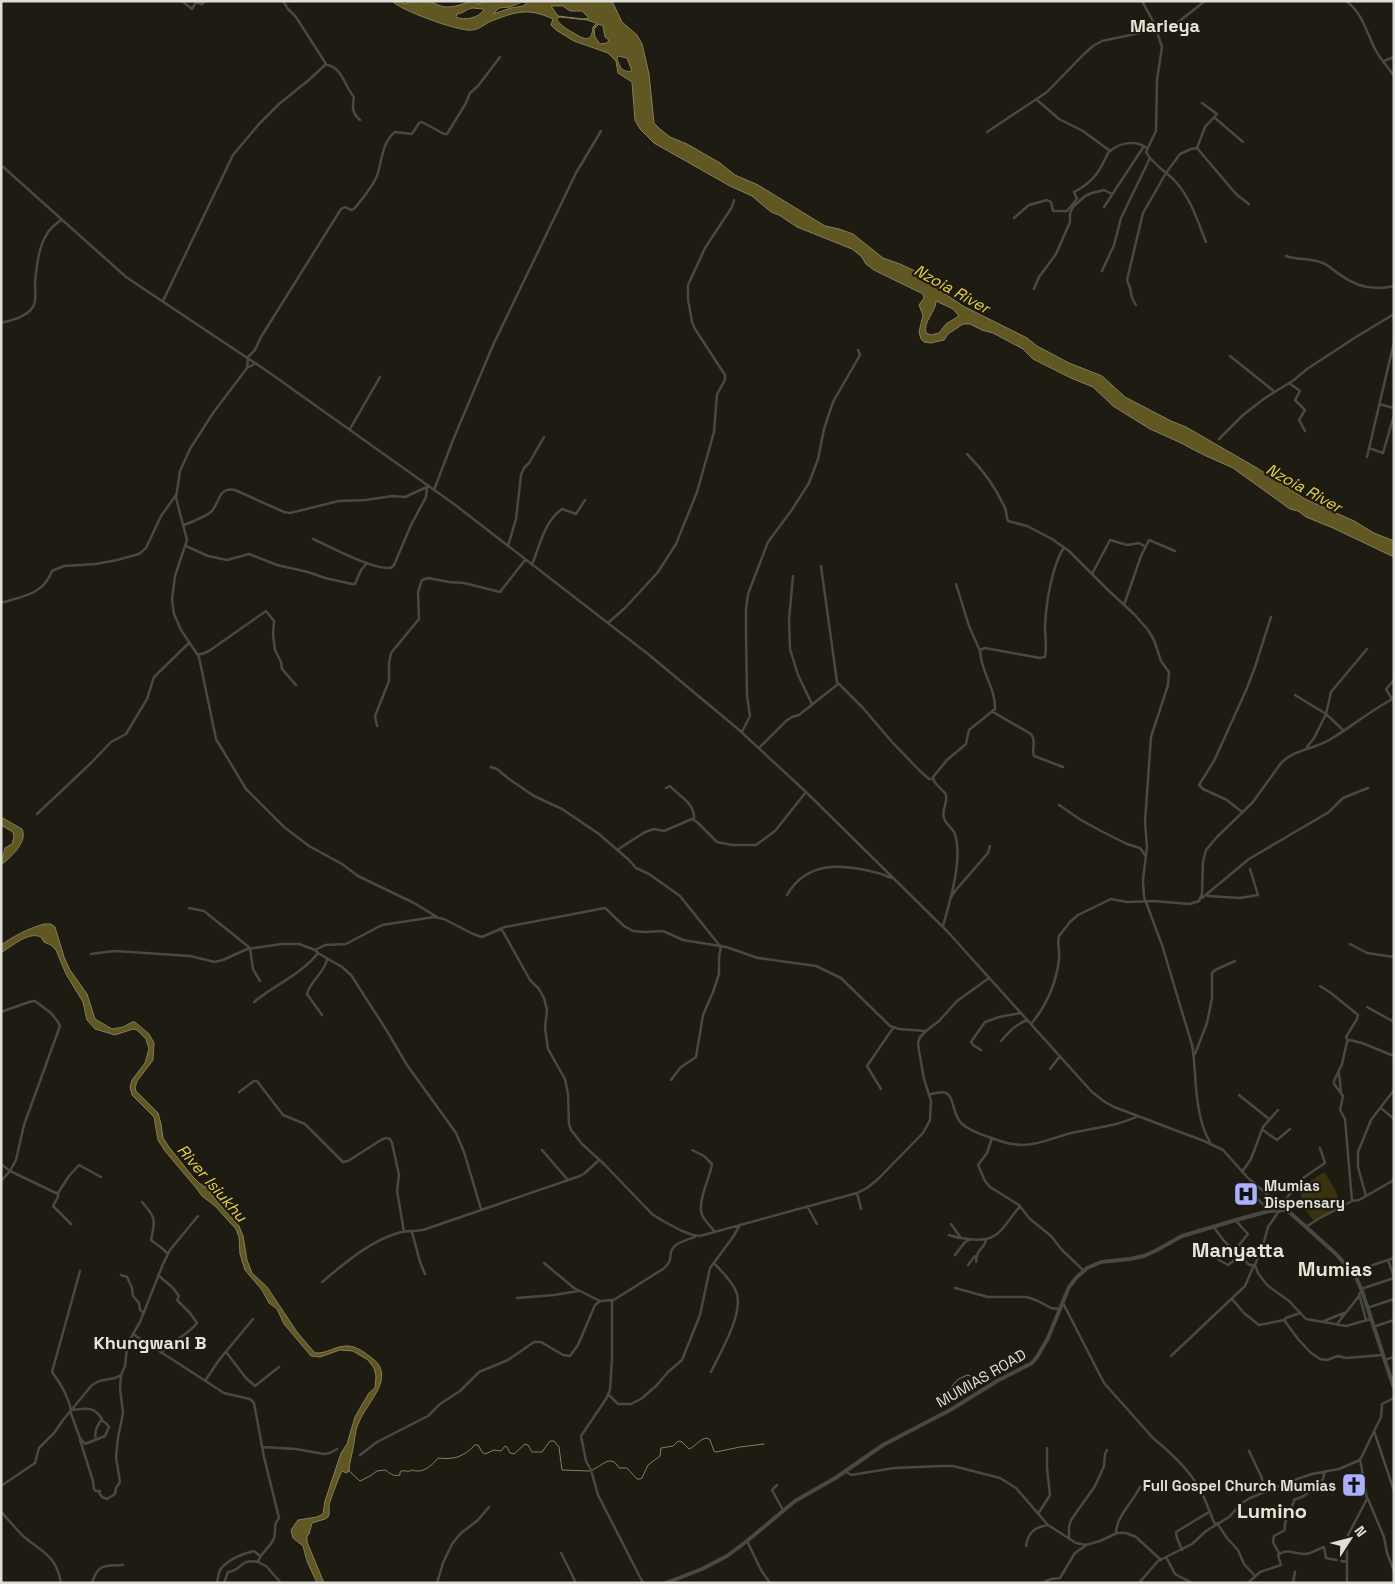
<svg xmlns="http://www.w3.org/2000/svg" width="1395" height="1584" font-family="'Space Grotesk',sans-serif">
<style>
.green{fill:#39330e}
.water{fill:#605722;stroke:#868059;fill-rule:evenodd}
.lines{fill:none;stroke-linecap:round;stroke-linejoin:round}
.stream{stroke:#868059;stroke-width:1}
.minor{stroke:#494944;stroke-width:2.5}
.tertiary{stroke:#494944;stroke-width:4}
.labels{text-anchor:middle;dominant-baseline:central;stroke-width:4.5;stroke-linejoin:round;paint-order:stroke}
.poi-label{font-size:15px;font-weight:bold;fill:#dfded8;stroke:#1d1b12;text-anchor:start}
.street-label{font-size:15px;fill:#dfded8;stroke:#1d1b12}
.water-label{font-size:16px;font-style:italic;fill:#e5d047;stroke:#1d1b12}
.quarter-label{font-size:18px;font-weight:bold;fill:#e7e5d8;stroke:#1d1b12}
.district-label{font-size:20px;font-weight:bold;fill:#e7e5d8;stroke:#1d1b12}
</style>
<rect width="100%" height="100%" fill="#1d1b12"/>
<path class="green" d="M1324 1172C1332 1183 1340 1196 1340 1210L1314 1221C1306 1211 1299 1200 1301 1187Z"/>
<path class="water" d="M392 1H400L404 4C410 1 421 0 428 1 435 3 440 7 447 7 459 7 467 1 479 1L477 2 478 4 485 1H612L622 22 637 35 642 44 649 74 654 123 661 130 670 137 687 144 720 163 735 175 758 185 825 226 839 229 853 234 883 258 900 264 915 271 933 282 944 293 963 306 1027 338 1037 346 1069 363 1102 376 1125 397 1171 421 1186 427 1257 468 1305 499 1354 521 1374 533 1394 541V557L1333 528 1306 517 1298 511 1290 509 1233 468 1204 455 1179 442 1150 429 1113 406 1093 387 1071 378 1033 359 1023 349 993 333 982 330 970 324H963L948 334 944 340 931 343 924 342 921 339 919 332 923 315 919 305 924 298 923 294 874 270 866 264 861 256 852 249 797 227 779 215 771 212 752 196 730 186 654 143 640 129 635 120 632 82 618 73 616 61 608 53 574 41 556 30 551 25 553 19C527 7 515 12 489 22 484 25 478 30 472 30 459 32 400 10 392 1ZM522 2 527 3 523 6 511 8 493 14 499 8 510 7ZM551 6H563L570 11H582L589 18 583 19 558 16ZM473 8 483 9 484 10C478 18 465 21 456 17L457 14C465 13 465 9 473 8ZM560 17 587 20 596 23V24L593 27C592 40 587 41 577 35 569 30 563 28 557 20V18ZM599 24 603 26 605 37 609 40 607 43 600 44 595 37 594 29ZM618 56 627 58 632 71C622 73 620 67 617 59ZM936 301 953 309 959 316 946 324 939 333 931 335 926 333C923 321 936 312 936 301Z
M1 817 22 829C28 842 11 857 1 865 1 857 4 855 5 848L12 844 14 837 13 832 1 825Z
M44 924H51L55 927 64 957 70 970 87 994 95 1019 112 1029 123 1027 132 1022H135L149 1034 154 1043 153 1060 137 1081 135 1088 136 1091 158 1113 161 1124 163 1138 169 1147 193 1177 199 1183 207 1188 215 1199 239 1226 243 1236 247 1260 252 1273 267 1287 297 1332 315 1353C327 1354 336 1345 349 1346 358 1347 365 1353 372 1358 397 1377 367 1402 359 1422 355 1430 355 1439 353 1448 352 1456 349 1463 349 1471L346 1473 342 1471C340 1474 330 1501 329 1505 329 1510 330 1513 328 1517L325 1519 312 1523 309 1534 307 1536V1542L324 1583H317L307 1561 303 1546 293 1538 291 1530 298 1520 317 1517 323 1514 325 1501 341 1453 347 1444 355 1417 363 1403 369 1393 375 1388 376 1376 374 1368 368 1360 353 1351 340 1350 320 1357 311 1356 284 1324 277 1309 269 1303 262 1290 245 1270 240 1254 239 1237 236 1229 215 1206 202 1196 197 1189 165 1151 158 1140 154 1117 132 1095 130 1087 132 1080 145 1063 149 1049 146 1039 137 1030 133 1029 115 1035 95 1029 87 1020 83 1002 66 974 56 950 51 945 44 942 41 937C29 931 12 946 1 953V945C14 936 29 928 44 924Z"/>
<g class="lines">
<path class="stream" d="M940 1394 944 1396C955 1387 950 1381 968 1375L972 1377H979
M348 1470 360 1481 370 1476 377 1471 385 1470C390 1473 393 1477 400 1475V1472C404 1469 408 1473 412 1470 422 1474 432 1466 438 1458 454 1460 463 1457 475 1445H478L482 1452 485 1454 494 1450 501 1451 505 1446 507 1447 510 1453 514 1454 525 1444 528 1445 532 1452H542L550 1441H554L559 1447 562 1470 589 1471C601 1468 610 1452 619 1468H627L637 1479H640L642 1478 648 1465 660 1456 661 1448 673 1446 678 1441 682 1442 689 1449C696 1446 699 1439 707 1438L710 1440 714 1451 716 1452 740 1447 764 1444"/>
<path class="minor" d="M182 1 192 9 196 2 202 4 205 1
M1142 1 1154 23 1162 47 1157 80 1156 131 1146 152C1153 165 1167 172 1176 182 1191 199 1198 222 1206 242
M1346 1C1362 12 1367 33 1375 49 1380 59 1388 67 1394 76
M1384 61 1394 57
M327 65C342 67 345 87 354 97 352 107 352 113 360 120
M1036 99 1059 119 1083 131 1110 151
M1215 118 1243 142
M987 132 1047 92 1084 54 1093 46 1102 41 1173 26 1205 1
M1197 148 1205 127 1217 114 1202 103
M1 165 126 277 267 371 454 504 648 654 738 729 806 792 947 931 1092 1092 1105 1102 1114 1107 1204 1141 1223 1150 1249 1179 1286 1210
M1104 207 1144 146
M1014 218 1029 205 1047 200 1051 202 1053 211H1067L1077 199 1074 192C1088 185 1098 175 1104 161 1106 158 1107 153 1110 151 1121 142 1136 140 1147 148
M1286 256C1297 260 1309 258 1320 262 1328 264 1333 270 1339 274 1356 287 1374 291 1394 286
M1102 271 1114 245 1121 218 1150 158
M1034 289 1039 277 1056 254 1070 222V213L1073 207 1085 196 1092 193 1104 190 1112 194
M163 301 233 155 259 124 279 104 310 79 326 64 296 17 288 9 283 1
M1136 305 1132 298 1130 288 1127 280 1143 213 1166 173 1180 154 1191 149 1197 148 1236 194 1249 204
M1 323C12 320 26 317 33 307 37 301 35 291 35 284 36 270 39 245 47 234 50 228 56 224 61 220
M1230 356 1275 392
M256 363 247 368 213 413 190 449 180 471 176 498 187 540 175 576 172 600 174 614 181 630 199 657 216 739 246 789 284 827 309 846 342 864 358 876 414 903 437 917
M247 368 248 357 255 350 261 337 341 209 345 207 351 210 354 209C362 199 372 188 377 176 382 161 382 142 395 132L412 134 419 123 422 122 444 134H447L466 103 470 93 478 86 500 57
M1289 383 1300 391 1295 400 1305 410 1299 420 1305 431
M1379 404 1394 408
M350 429 380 377
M1219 439 1243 415 1265 398 1294 380 1307 369 1356 337 1394 314
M1369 448 1383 453 1394 415
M967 454C981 468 996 488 1004 506 1007 511 1006 516 1008 521L1027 526 1052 539 1069 551 1109 591 1134 614 1148 630 1154 640 1161 661 1169 672 1168 685 1151 737 1145 822 1147 847 1143 880 1144 897 1162 945 1192 1045C1194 1055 1194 1063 1195 1073 1196 1094 1199 1125 1210 1142
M1367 457 1394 342
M434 490 453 440 494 343 576 173 601 131
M183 525C188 524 208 515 211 512 220 503 218 486 235 490L284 512 290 513 339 501 366 500 392 496 405 497 429 486
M313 539C331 547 370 568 388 568 392 568 391 568 394 565L411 525 426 497 427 487
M186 546 208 556 227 560 249 554 277 565 308 572 325 578 352 584H355L361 570 367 563
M508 546 516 519 521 475 524 468 529 463 544 437
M532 565C540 545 544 522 562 509L576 514 585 500
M821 566 837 682 863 708 892 742 919 770 929 779H932
M1092 574 1110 540 1127 545 1139 543 1146 547
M793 576 789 620 790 649 798 675 812 704
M956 584 969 626 980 651
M1 603C23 596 43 595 52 571L64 566 96 564 117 560 139 554 146 548 161 516 176 495
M1124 605 1141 556 1149 540 1175 551
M608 623 626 607 658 572 676 544 697 492 714 432 717 394 725 380V375L695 329 692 322 688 299V285L700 259 705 248 732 207 734 200
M197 654H202L209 651 266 611 274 621 273 635 275 650 281 662 282 669 296 685
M1295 695 1326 714 1344 731
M1392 699 1386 689 1394 680
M993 712 1031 734C1037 742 1031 749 1034 756L1063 767
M377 726 375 716 389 681V663L391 653 419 619 418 592 422 580 428 578 449 582 464 583 500 592 525 560
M742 732 750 716 747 696 746 633V610L748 594 768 542 791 511 809 483 818 459 824 429 833 402 860 355 858 350
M1307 747 1314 738 1326 714 1331 692 1367 649
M759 748 786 721 792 717 799 715 838 684
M491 767 497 769 509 779 534 796 562 809 599 834 629 860 636 868 649 874 680 896 720 946
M666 788 670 786C680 797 695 803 694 819
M1059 805 1081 820 1101 831 1127 844 1140 848 1145 855
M1242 812 1227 800 1203 789 1199 785 1214 761 1247 688 1255 667 1271 617
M37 814 91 763 111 742 126 734 147 699 154 677 189 643
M617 850 645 832 654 829 664 831 692 819 697 822 717 842 732 845H756L775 831 806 792
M787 895C807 860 843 864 878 873 883 874 887 877 892 878
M1208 896 1240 898 1258 895 1250 869
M1202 898 1249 859 1329 812 1343 798 1368 788
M950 899 955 891 988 853 990 846
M189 908 204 911 250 948 253 969 260 981
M943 926C950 900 963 861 955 834 953 828 946 825 944 818 941 811 948 803 946 795 943 788 933 785 933 777L947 760 966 744 969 730 995 709C996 689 980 670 980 650L985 648 1040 658 1045 657C1047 647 1045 636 1045 626 1046 603 1052 566 1064 547
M501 928 530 980 539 989 544 998 547 1010 545 1028 548 1049 565 1079 568 1094 569 1124 571 1130 582 1144 605 1165 652 1214 663 1221 682 1231 693 1235 700 1236 857 1193 867 1188 878 1179 923 1133 930 1120 931 1101 924 1079 919 1051 918 1043 920 1037 926 1031 939 1021 957 1001 989 978
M1350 944 1367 953 1394 957
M315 950 318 953 342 967 351 975 387 1031 407 1065 456 1133 464 1152 481 1209
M91 954 114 951 131 952 190 956 215 962 223 960 247 949 282 944H299L315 950 325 945 346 944 382 925 434 917 444 919 473 934 482 937 505 927 605 908 624 926 633 931 645 932 663 931 683 940 726 947 758 958 816 966 841 978 890 1026 899 1029 926 1031
M1320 986 1331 993 1358 1015 1357 1019 1346 1037 1348 1041
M254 1002C274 985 302 974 318 953
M1367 1007 1394 1022
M1 1012 29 1002 35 1001 51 1013 58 1022 60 1026 24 1125 16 1160 10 1171 1 1181
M322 1015 307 994C310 981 326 971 327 959
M1031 1024C1046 1006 1056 983 1059 960 1060 952 1057 944 1059 936L1070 922 1078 915 1111 899 1127 902 1154 901 1190 904 1199 901 1202 894 1203 862 1206 850 1217 837 1253 802 1281 763C1295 749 1315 749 1331 739 1352 726 1372 710 1394 698
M1001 1041C1008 1033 1017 1023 1028 1020
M981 1050 973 1045 971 1042 985 1022 999 1017 1021 1013
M1195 1054 1207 1023 1212 998V973L1215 970 1235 961
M1050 1069 1060 1056
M1339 1073 1341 1092
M671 1080 681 1067 696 1057 703 1015 713 992 719 974V957L721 946
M881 1089 867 1066 893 1028
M239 1092 254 1081H257L283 1115 305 1124 343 1162 348 1161 381 1140 386 1138 390 1139 392 1143 399 1175 397 1191 404 1232
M929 1095C960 1084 947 1109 962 1124 971 1132 986 1136 997 1140 1005 1143 1014 1145 1023 1145 1039 1145 1055 1137 1071 1133 1093 1128 1118 1126 1138 1116
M1239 1095 1269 1119
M1381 1108 1394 1119
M1263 1130 1277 1140 1290 1129
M992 1138 987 1153 978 1165 985 1181 990 1187 1019 1205 1030 1219 1051 1236 1062 1250 1084 1271
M542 1150 567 1179
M692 1150 704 1156 712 1164C710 1178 697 1201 702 1215 705 1221 711 1227 715 1232
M1 1164 10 1171 58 1194V1197L53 1206 71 1224
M1242 1172 1251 1159 1263 1127 1278 1110
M1247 1192 1258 1199 1269 1211
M58 1193 69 1176 79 1165 101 1177
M857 1193 861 1209
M1366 1196 1358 1167V1152L1371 1120 1394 1090
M1352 1201 1345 1119 1340 1110 1343 1096 1334 1084V1081L1342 1064 1347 1042 1350 1040 1362 1043 1394 1056
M142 1202C157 1219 155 1220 151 1240L163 1249 168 1254
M1281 1205 1303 1178 1325 1163 1320 1148
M807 1206 817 1224
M951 1224 961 1238C998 1245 999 1232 1020 1206
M1213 1226 1224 1241 1244 1259 1248 1264 1250 1265H1255L1264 1242 1268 1227 1279 1211
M1306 1227 1318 1219 1352 1201 1359 1200 1394 1180
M412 1232 420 1262 425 1274
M949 1235 959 1238
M1212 1251 1219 1260 1228 1265 1240 1256
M1234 1251 1248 1234 1236 1221
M955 1255 965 1242 969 1240
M1388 1260 1394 1277
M976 1262C977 1247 984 1250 986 1240
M544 1263 574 1288 600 1301
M968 1265 975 1256
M1255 1265 1258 1273 1267 1285 1289 1301 1306 1319 1346 1326 1371 1319
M80 1271 52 1372C61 1384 68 1395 71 1410 86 1409 93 1405 102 1419 97 1426 94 1431 96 1439
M1352 1272 1394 1258
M121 1275 127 1277 132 1288 133 1296 139 1303 140 1310 144 1313
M158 1275 173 1288 179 1296 177 1300 190 1313 197 1323C190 1333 171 1342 161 1353
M322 1282C345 1263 370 1241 398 1233 407 1230 417 1232 426 1229L580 1176 585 1173 599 1160
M955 1288 988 1297H1027L1038 1301 1051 1308 1059 1309
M1361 1289 1394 1278
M1362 1291 1359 1294 1366 1320
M517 1298 554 1295 578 1291
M1232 1299 1244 1313 1259 1325 1284 1320
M1063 1303 1104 1383 1153 1438C1170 1452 1189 1469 1199 1488 1206 1499 1209 1512 1215 1524
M1367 1308 1394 1299
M1300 1313 1286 1318 1284 1320 1298 1339 1311 1353 1320 1359 1327 1360 1338 1356 1346 1358 1382 1355
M1324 1321 1344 1313
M1337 1324 1359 1296
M1373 1327 1394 1320
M133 1334 224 1393 250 1399 254 1403 264 1457 279 1518C272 1527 277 1528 274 1538 271 1547 261 1552 258 1562 239 1558 242 1571 228 1572L224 1583
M226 1352 246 1378 255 1386 279 1367
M1171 1356 1245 1286 1254 1265
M1384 1360 1394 1357
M711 1372C720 1353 745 1312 736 1291 732 1281 721 1271 714 1263
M205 1381 219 1360 253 1319
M608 1394 618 1404H631L641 1399 656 1386 668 1372 682 1360 700 1315 710 1268 733 1237 740 1225
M70 1411 80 1438 85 1444 105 1436 109 1427 106 1423 101 1420
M1374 1431 1394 1491
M80 1440 93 1481 94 1489 96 1491H100
M262 1447 296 1449 324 1454 330 1453 337 1449
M1249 1451 1261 1476 1266 1491
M360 1455 377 1442 428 1416 440 1404 460 1391 479 1372 508 1360 534 1342H541L563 1355 570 1356 578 1345 595 1305 600 1301 613 1300
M845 1471 851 1475 894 1468 942 1466H953L1000 1478 1016 1488 1048 1525 1076 1543 1086 1545 1100 1541 1117 1533H1126L1136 1537 1161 1560
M777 1485 772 1490 783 1510
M1 1486 35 1463 39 1448 54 1433 63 1420 92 1385 99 1381 115 1378 121 1375 125 1366 127 1348 129 1341 140 1322 163 1264 170 1250 198 1216
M98 1491 102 1497 107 1499 115 1494 116 1488 120 1482 116 1457 118 1438 123 1413 120 1388 121 1375
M1368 1499 1384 1537 1387 1553 1394 1571
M1 1512C8 1519 15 1528 22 1535 41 1552 56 1554 61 1583
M1038 1514 1050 1495 1047 1468V1448
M1217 1523 1227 1538 1238 1550 1244 1564 1255 1576
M1116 1533C1116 1517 1133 1502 1140 1487L1146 1486
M1069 1539V1527L1071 1520 1095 1486 1104 1466 1105 1454 1107 1450
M747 1541 761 1570 770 1583
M1026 1546C1028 1533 1034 1527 1048 1525
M1182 1550 1177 1538 1176 1532 1209 1512
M561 1553 576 1583
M1279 1553 1273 1542 1274 1536 1285 1530C1283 1519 1292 1512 1294 1500L1304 1496 1321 1482 1323 1479 1325 1471
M1166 1557 1175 1574 1192 1583
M258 1562 266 1566 281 1583
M92 1583C98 1563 105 1566 123 1565
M217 1583C218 1579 218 1574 220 1570 227 1560 242 1554 254 1551L260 1556
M437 1583 443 1563 452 1544 460 1534 478 1520 489 1507
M643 1583 598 1495 591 1470 586 1461 581 1436 606 1399 610 1390 612 1359V1301L663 1269C675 1259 667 1256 673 1248 677 1242 689 1239 695 1237
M1042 1583 1051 1579 1060 1578 1075 1553 1085 1546
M1139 1583 1158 1561 1192 1544 1206 1531 1229 1517 1242 1503 1250 1498 1297 1479 1312 1474 1339 1469 1360 1460 1381 1417 1382 1404 1394 1398
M1248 1583 1260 1572 1281 1565 1278 1555C1286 1548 1295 1554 1305 1554 1311 1554 1318 1549 1324 1547L1326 1558 1347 1562
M1293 1583 1295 1572
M1347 1583V1537L1367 1499 1360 1459"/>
<path class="tertiary" d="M666 1583 702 1569 727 1556 747 1541 795 1501 837 1477 883 1445 952 1409 997 1381 1032 1363 1037 1357 1048 1338 1069 1287 1076 1278 1087 1268 1101 1262 1130 1259 1144 1256 1157 1250 1182 1236 1236 1220 1269 1211 1287 1210 1335 1253 1355 1275 1362 1291 1394 1388"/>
</g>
<defs>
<symbol id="hospital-square" viewBox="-11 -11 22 22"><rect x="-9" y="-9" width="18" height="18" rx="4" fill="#aab0fb" stroke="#1d1b12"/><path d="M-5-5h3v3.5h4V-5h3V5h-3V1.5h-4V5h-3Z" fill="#111"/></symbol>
<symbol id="church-square" viewBox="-11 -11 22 22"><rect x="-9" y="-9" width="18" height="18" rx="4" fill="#aab0fb" stroke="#1d1b12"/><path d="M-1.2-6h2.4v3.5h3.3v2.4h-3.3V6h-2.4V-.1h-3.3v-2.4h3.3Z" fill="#111"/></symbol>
</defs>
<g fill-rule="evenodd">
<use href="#hospital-square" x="1232" y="1180" width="28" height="28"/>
<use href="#church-square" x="1340" y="1471" width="28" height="28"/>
</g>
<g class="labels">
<g class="poi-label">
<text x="1264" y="1185">Mumias<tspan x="1264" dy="17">Dispensary</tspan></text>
<text x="1336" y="1485" text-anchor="end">Full Gospel Church Mumias</text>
</g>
<g class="street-label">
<text transform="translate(981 1378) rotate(-30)">MUMIAS ROAD</text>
</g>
<g class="water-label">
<text transform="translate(952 289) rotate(29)">Nzoia River</text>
<text transform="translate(1304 488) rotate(29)">Nzoia River</text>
<text transform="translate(212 1183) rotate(49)">River Isiukhu</text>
</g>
<g class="quarter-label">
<text x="1165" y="25">Marieya</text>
<text x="150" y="1342">Khungwani B</text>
</g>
<g class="district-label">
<text x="1238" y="1250">Manyatta</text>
<text x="1335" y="1269">Mumias</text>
<text x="1272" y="1511">Lumino</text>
</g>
</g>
<rect width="1395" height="1584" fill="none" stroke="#dfded8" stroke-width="5"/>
<g transform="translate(1350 1539) rotate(54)" stroke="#1d1b12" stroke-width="4" paint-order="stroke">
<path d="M0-4L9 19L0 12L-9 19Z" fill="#dfded8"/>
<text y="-8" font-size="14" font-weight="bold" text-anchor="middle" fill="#dfded8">N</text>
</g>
</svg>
